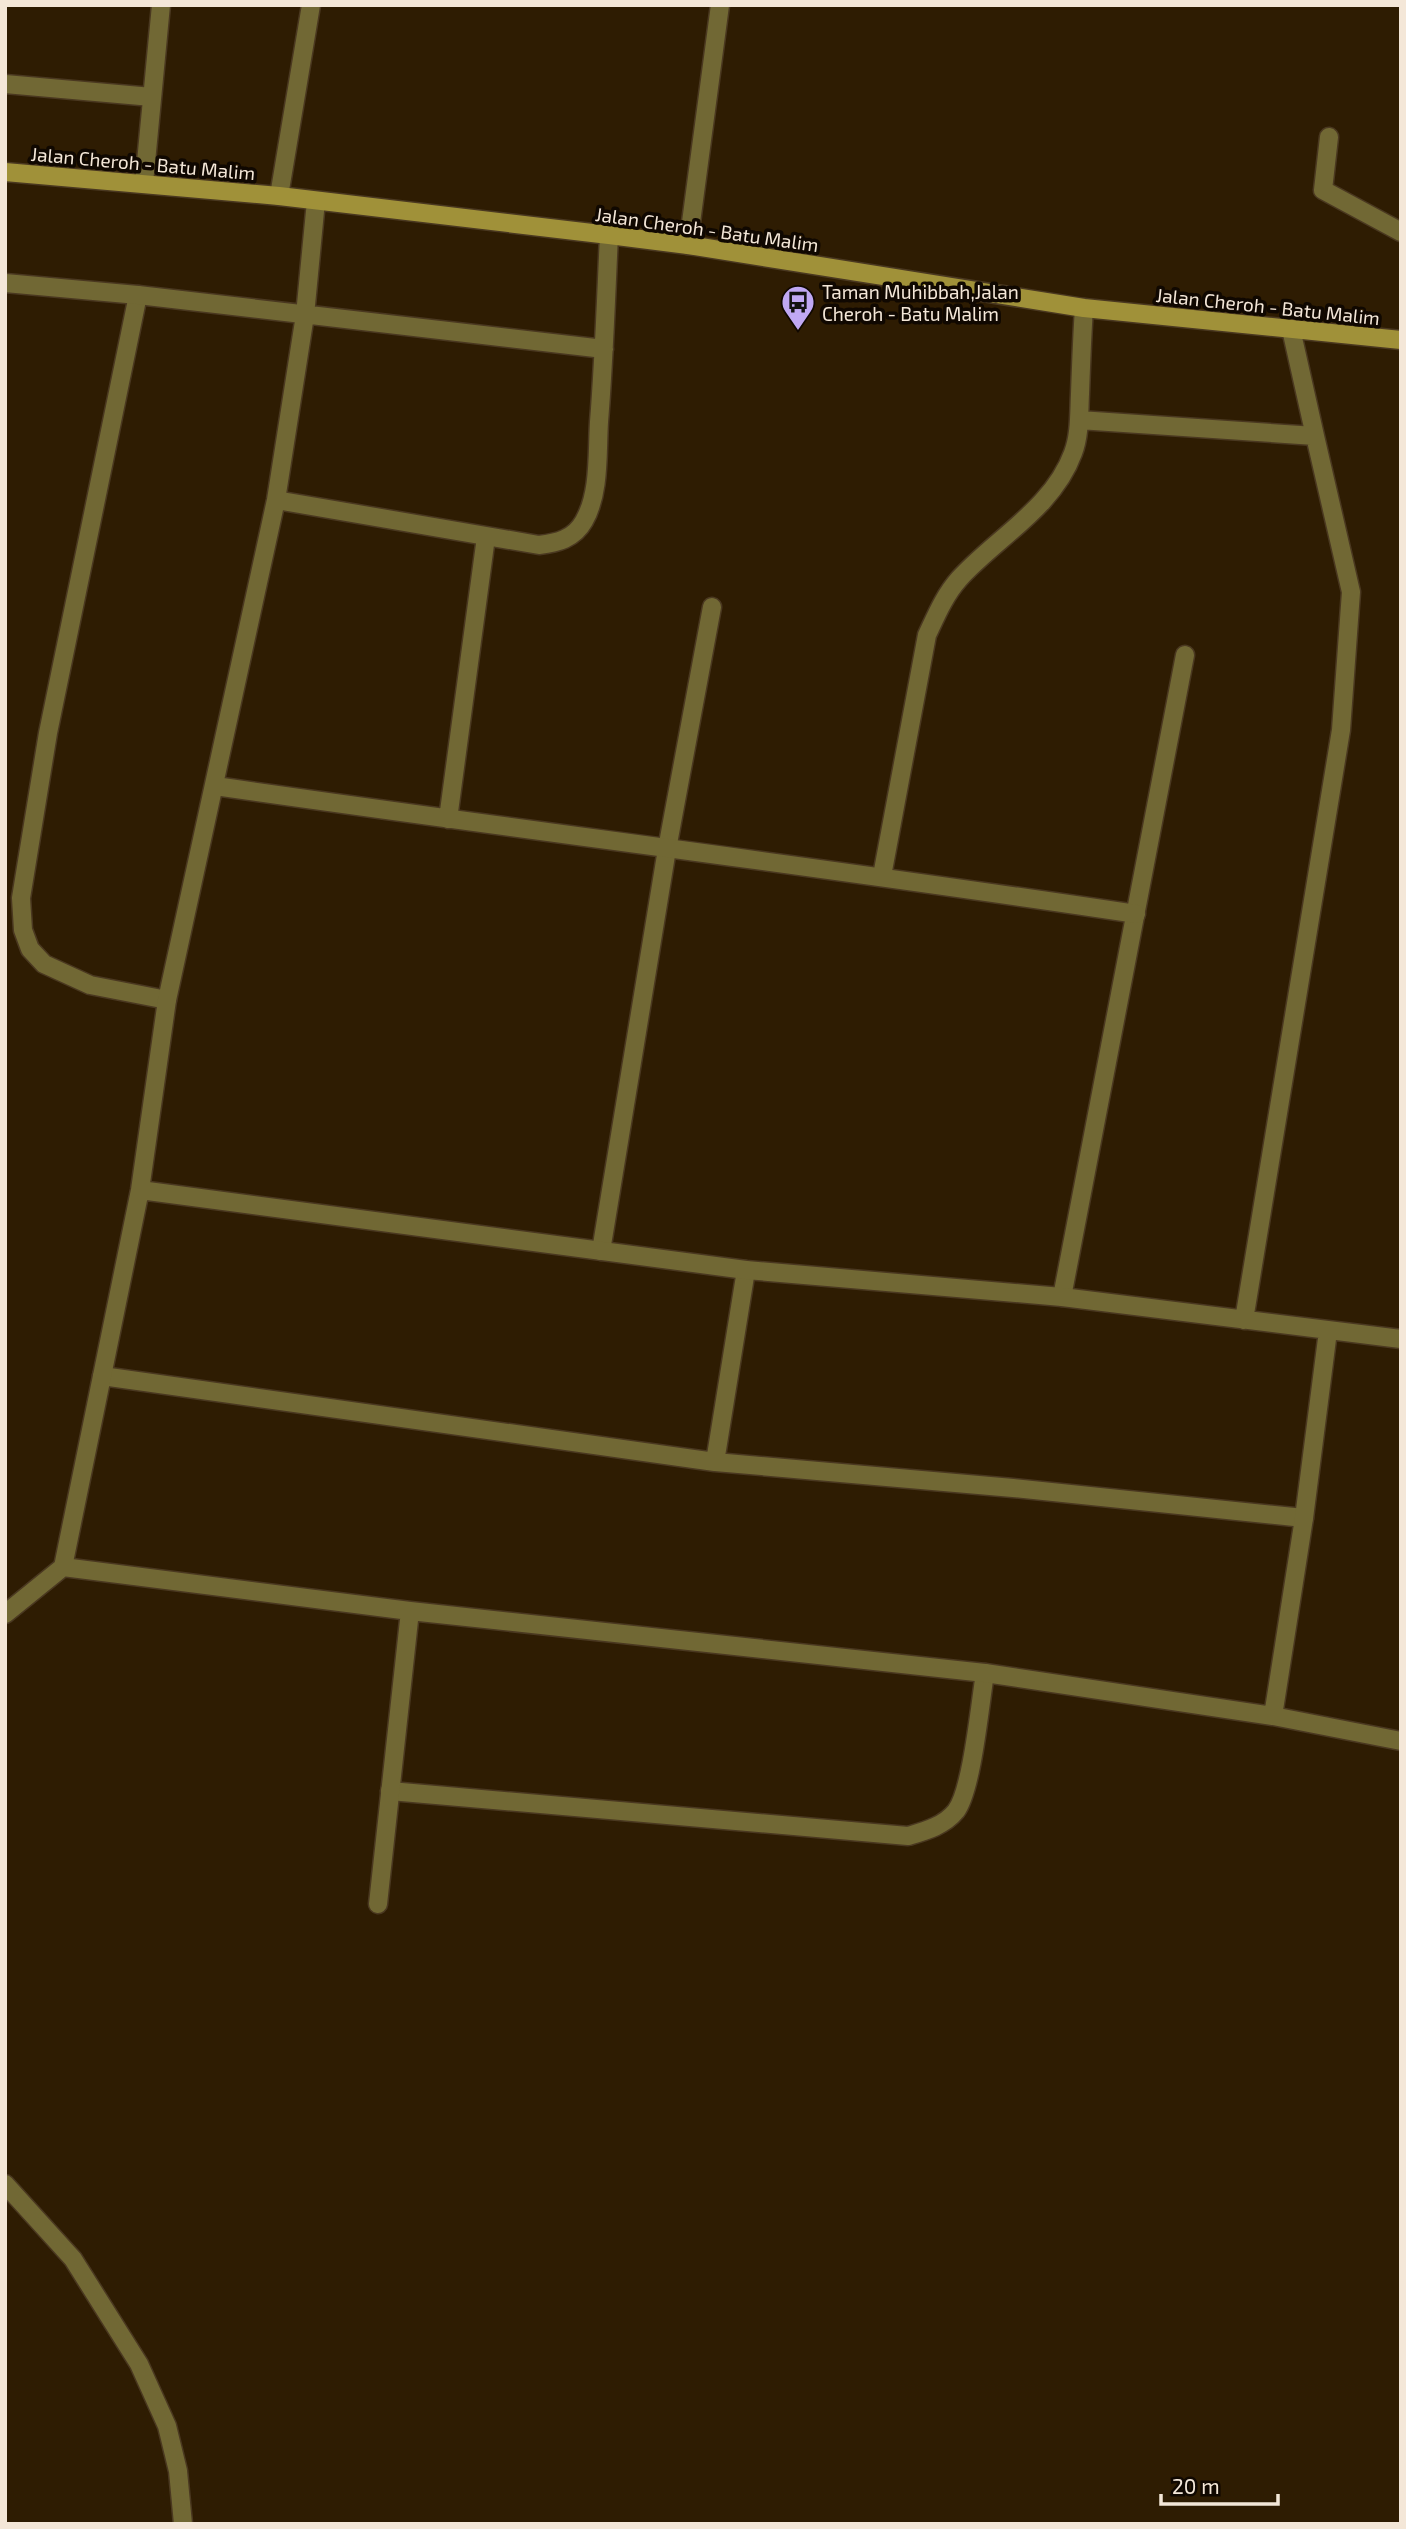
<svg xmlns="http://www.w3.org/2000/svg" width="1406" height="2529" font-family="'Exo 2',sans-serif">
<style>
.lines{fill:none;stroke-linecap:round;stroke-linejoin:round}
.lane-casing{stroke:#4a3820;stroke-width:21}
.street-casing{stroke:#4a3820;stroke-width:21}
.secondary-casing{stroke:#4a3820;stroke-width:21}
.lane{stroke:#716834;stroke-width:18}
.street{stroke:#716834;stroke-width:18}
.secondary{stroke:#a09139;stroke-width:18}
.labels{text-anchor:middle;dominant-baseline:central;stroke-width:7;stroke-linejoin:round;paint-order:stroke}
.street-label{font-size:19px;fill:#f4e7d8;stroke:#100801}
.poi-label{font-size:19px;fill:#f4e7d8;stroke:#100801;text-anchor:start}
</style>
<rect width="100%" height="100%" fill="#2e1c02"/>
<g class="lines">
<defs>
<path id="lane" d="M1329 137 1323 190 1401 232
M279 196 311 5
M688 245 720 5
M138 295 48 733 21 898 23 930 30 949 44 964 90 985 167 1000
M601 1251 667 849 712 607
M1062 1297 1185 655
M102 1376 715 1462 1013 1488 1304 1518
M715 1462 746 1270
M390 1791 908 1836C925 1831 944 1826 956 1811 972 1790 980 1704 985 1673"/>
<path id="street" d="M5 84 152 97
M144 183 161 5
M5 283 138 295 604 349
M1079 420 1315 436 1291 329
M276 500 539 545C557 543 574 539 584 521 600 493 597 454 599 422 604 360 606 297 609 235
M215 786C522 830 830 868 1136 914
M448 819 486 537
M882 876 927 635C936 616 944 596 959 579 996 538 1053 508 1073 453 1080 435 1079 413 1080 394 1081 366 1082 337 1084 308
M140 1190 746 1270 1062 1297 1401 1339
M1244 1320 1341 730 1351 592 1315 436
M1328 1331 1304 1518 1273 1716 1401 1741
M63 1567 410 1611 985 1673 1273 1716
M5 1614 63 1567 140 1190 167 1000 276 500 305 315 316 201
M378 1904 410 1611
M5 2184 73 2259 139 2364 167 2426 178 2471 183 2524"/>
<path id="secondary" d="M5 172 279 196 609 235 688 245 1084 308 1401 340"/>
</defs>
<use href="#lane" class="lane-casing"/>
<use href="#street" class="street-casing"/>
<use href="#secondary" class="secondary-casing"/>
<use href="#lane" class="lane"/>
<use href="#street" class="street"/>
<use href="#secondary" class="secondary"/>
</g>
<defs>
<symbol id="bus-pin" viewBox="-11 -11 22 30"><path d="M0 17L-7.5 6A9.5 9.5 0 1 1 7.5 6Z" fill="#c0a8f4" stroke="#100801"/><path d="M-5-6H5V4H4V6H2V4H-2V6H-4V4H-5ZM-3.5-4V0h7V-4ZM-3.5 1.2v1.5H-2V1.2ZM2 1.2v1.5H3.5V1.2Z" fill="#111"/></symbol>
</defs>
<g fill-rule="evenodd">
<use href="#bus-pin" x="779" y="283" width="38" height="52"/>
</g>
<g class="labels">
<g class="street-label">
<text transform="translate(143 163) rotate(5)">Jalan Cheroh - Batu Malim</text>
<text transform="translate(707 229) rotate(8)">Jalan Cheroh - Batu Malim</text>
<text transform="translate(1268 306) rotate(6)">Jalan Cheroh - Batu Malim</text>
</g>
<g class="poi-label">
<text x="822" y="291">Taman Muhibbah,Jalan<tspan x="822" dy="22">Cheroh - Batu Malim</tspan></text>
</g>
</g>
<rect width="1406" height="2529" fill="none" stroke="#f4e7d8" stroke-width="14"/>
<path d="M1161 2494v10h117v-10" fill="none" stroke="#f4e7d8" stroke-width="3.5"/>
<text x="1172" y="2494" font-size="21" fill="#f4e7d8" stroke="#100801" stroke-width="5" paint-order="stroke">20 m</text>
</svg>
